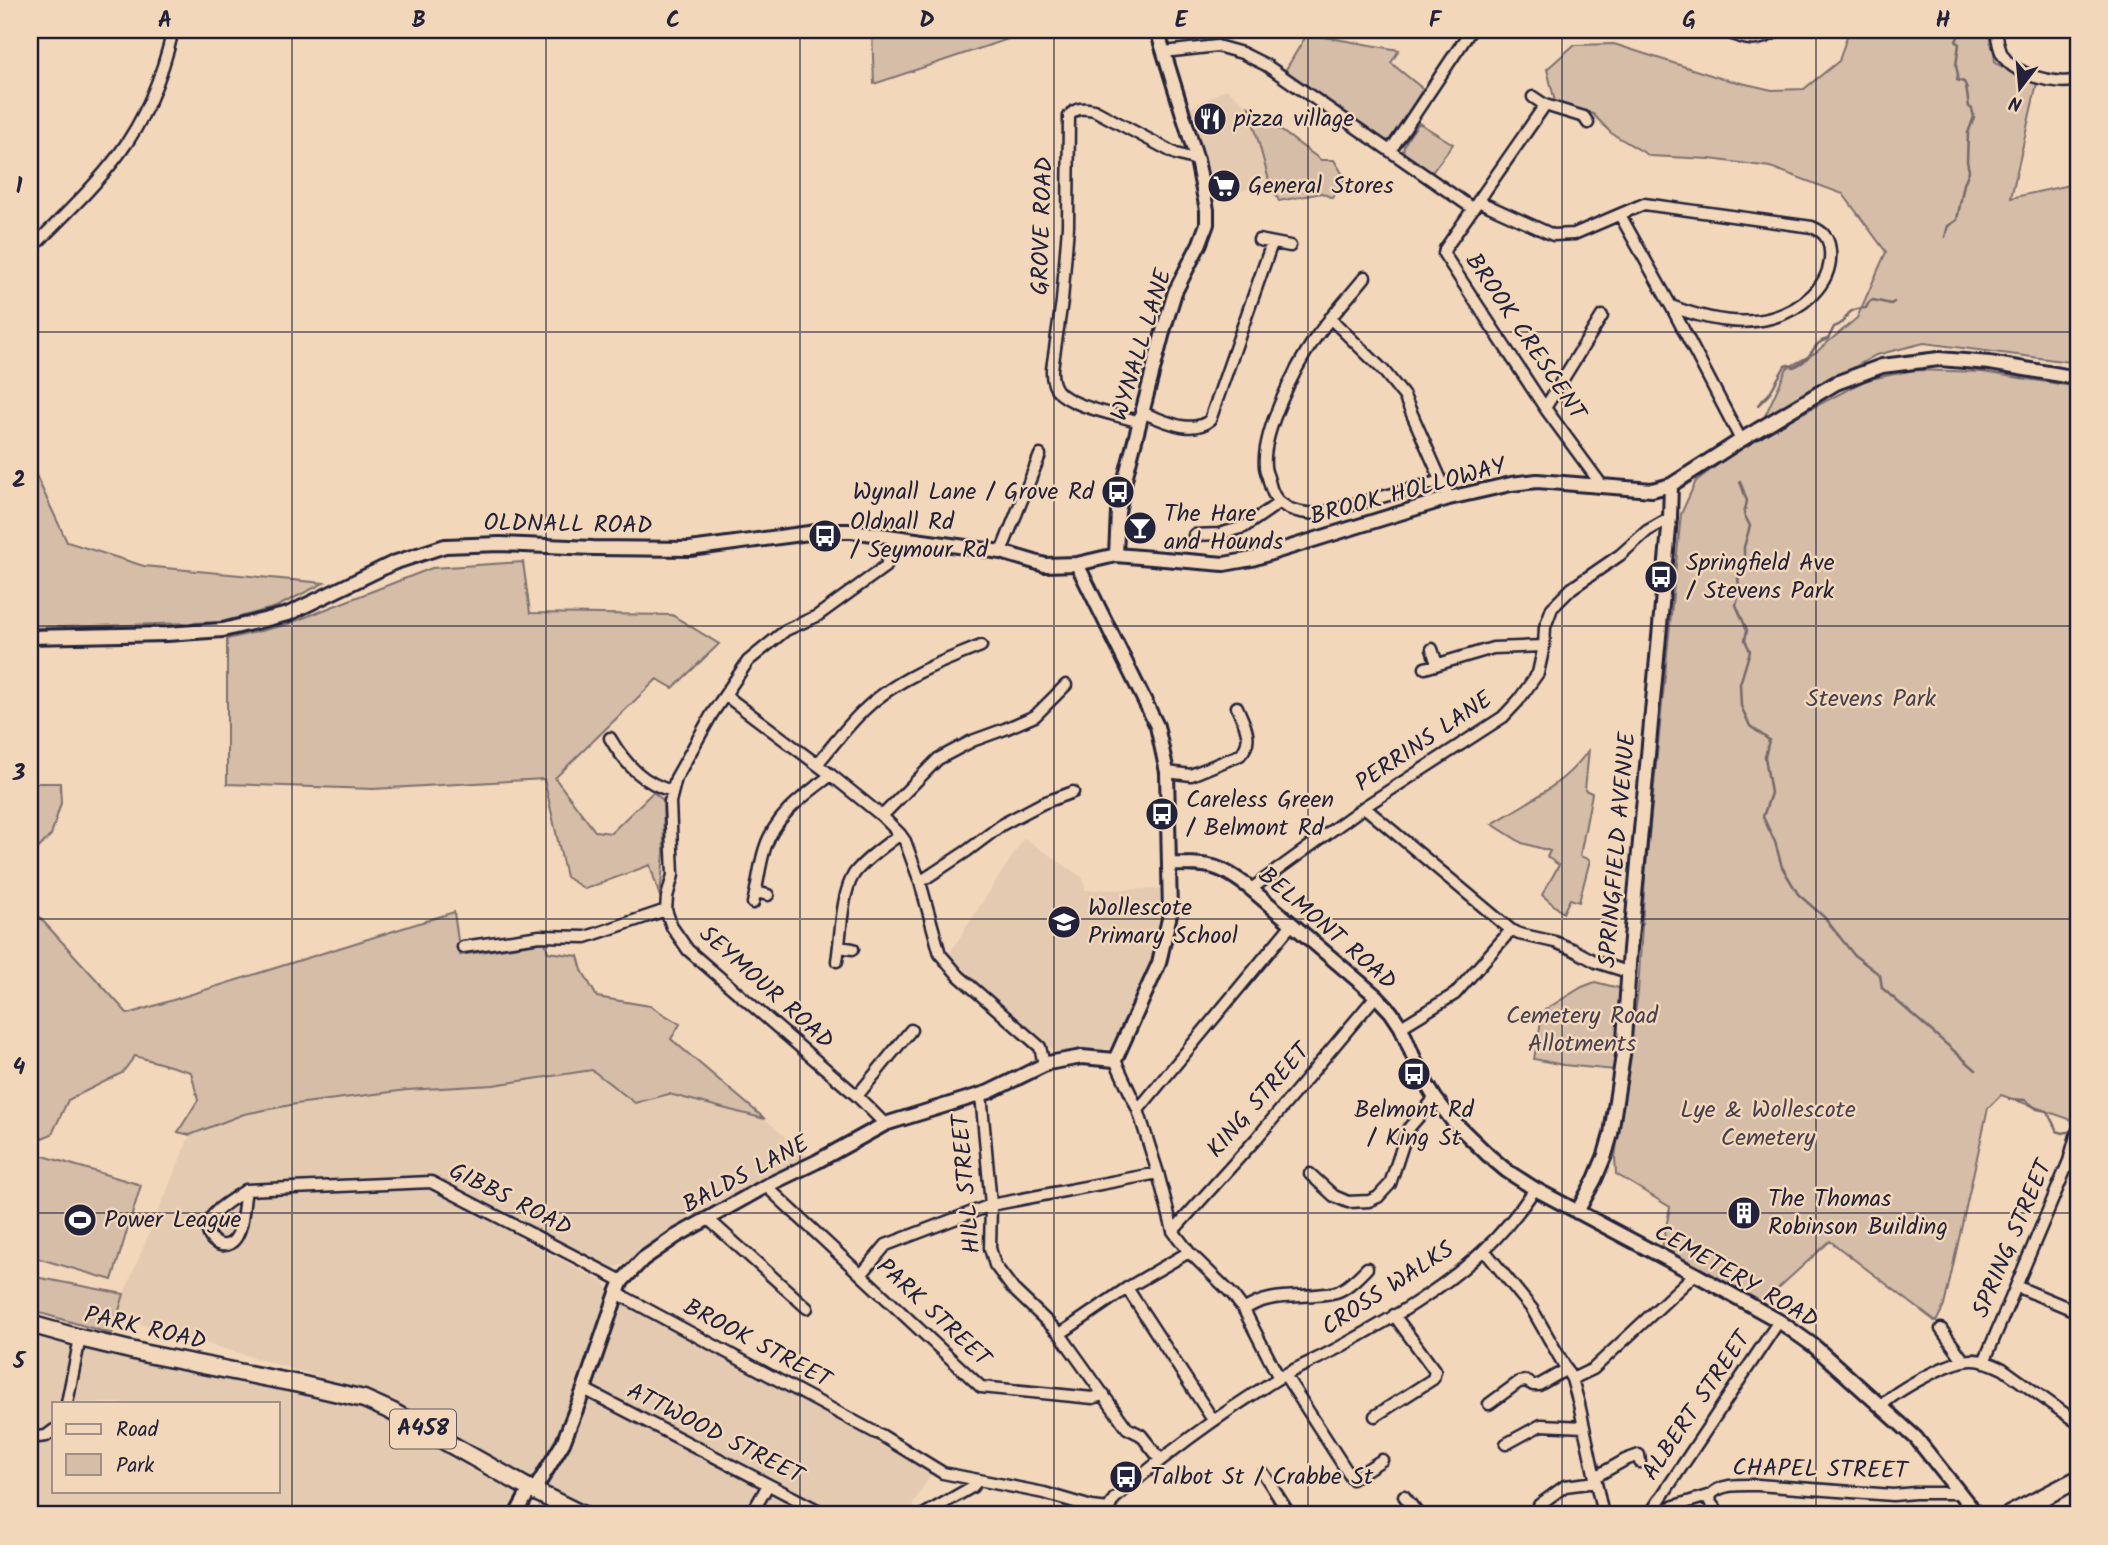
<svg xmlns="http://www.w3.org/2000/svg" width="2108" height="1545" font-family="Kalam,sans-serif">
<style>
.built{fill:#e3cab1;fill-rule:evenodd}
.green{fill:#d5bda7;stroke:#7c7071;stroke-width:2}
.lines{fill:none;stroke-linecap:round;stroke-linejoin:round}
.stream{stroke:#74696d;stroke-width:2.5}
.minor-casing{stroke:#22223b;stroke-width:15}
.tertiary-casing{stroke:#22223b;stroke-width:18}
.trunk-casing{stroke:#22223b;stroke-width:21}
.minor{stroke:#f3d7ba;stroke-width:10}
.tertiary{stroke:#f3d7ba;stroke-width:12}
.trunk{stroke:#f3d7ba;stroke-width:16}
.grid{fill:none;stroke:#22223b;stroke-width:2;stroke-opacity:0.55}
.labels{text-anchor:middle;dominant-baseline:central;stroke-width:5;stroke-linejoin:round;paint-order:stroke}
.shield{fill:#f3d7ba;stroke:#615861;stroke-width:2}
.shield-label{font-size:23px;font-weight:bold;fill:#22223b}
.poi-label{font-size:24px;fill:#22223b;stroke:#f3d7ba;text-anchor:start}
.street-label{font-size:24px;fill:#22223b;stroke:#f3d7ba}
.park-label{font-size:24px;fill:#464151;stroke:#f3d7ba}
.neatline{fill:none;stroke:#22223b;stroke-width:2.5}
.grid-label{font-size:23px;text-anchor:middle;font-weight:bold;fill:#22223b}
</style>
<rect width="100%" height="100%" fill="#f3d7ba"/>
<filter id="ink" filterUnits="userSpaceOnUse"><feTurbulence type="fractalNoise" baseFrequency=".0143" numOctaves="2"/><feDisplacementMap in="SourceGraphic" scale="14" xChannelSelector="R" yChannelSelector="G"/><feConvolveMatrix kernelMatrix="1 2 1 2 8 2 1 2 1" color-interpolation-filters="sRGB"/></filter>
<g filter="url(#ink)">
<path class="built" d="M1226 89 1249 107 1270 184 1212 198 1189 109Z
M1024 838 1083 878 1085 890 1161 889 1155 954 1118 1040 1105 1050 1055 1052 972 977 949 954Z
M592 1070 635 1103 669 1094 765 1119 808 1157 762 1178 697 1213 650 1244 628 1262 609 1270 524 1226 518 1237 605 1283 610 1294 748 1367 931 1474 913 1504 918 1515H600L474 1448 408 1409 374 1393 117 1317 124 1294 190 1135 244 1114 296 1104 407 1090 493 1085Z
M30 1332 354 1404 391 1418 467 1463 466 1467 521 1494 509 1515H30ZM54 1403H278V1491H54Z"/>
<path class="green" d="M872 30H1011V38L874 84Z
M1849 30H1987L1994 52 1995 63 2037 83 2011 198 2078 183V363L1924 343 1876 355 1764 418 1787 368 1815 353 1857 318 1886 252 1843 194 1770 167 1710 159 1650 156 1611 133 1593 114 1555 102 1547 69 1574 45 1614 44 1720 78 1772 90 1804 89 1839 61Z
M1307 34 1399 50 1391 63 1423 89 1390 140 1383 141 1326 102 1285 71Z
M1249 107 1321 160H1334L1345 178 1332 198 1322 193 1279 201 1270 184Z
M1419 123 1453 144 1430 175C1400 153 1394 156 1419 123Z
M1914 370 1982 372 2078 387V1127L2072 1120 2001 1095 1988 1108 1944 1306 1936 1322 1830 1241 1762 1303 1662 1248 1670 1207 1616 1174 1615 1157 1638 992 1645 876 1681 514 1696 481 1728 457 1795 417 1866 380Z
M33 469 67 542 144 566 324 583 276 607 222 622 30 628V470Z
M523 562 530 613 672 615 719 644 673 688 657 679 555 778 595 831 611 833 653 792 663 800 664 853 660 897 650 865 585 889 566 877 544 779 373 789 227 784V639L285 625 432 568Z
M1589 749 1585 790 1592 793 1580 856 1590 860 1579 902 1570 899 1563 913 1542 895 1559 865 1547 857 1550 851 1522 843 1492 824C1526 803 1566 784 1589 749Z
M30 783H60L61 803 51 835 34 853 30 854Z
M30 907 128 1014 454 912 460 955 545 942 548 952 578 956 582 970 597 997 650 1006 680 1024 671 1039 765 1119 669 1094 635 1103 592 1070 493 1085 407 1090 296 1104 244 1114 190 1135 178 1132 198 1100 191 1072 135 1056 122 1073 68 1100 52 1134 30 1143Z
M1595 982 1623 989 1615 1070 1563 1065 1534 1059 1543 1011 1582 987Z
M30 1152 141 1185 112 1280 30 1256Z
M30 1276 124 1294 112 1334 30 1310Z"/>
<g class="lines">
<path class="stream" d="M1945 237 1948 226 1957 220 1964 184 1969 171 1967 161 1968 133 1974 117 1972 109 1969 107 1966 86 1964 82 1957 80 1958 75 1956 66 1959 44 1956 41 1958 37 1956 30
M1758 405 1769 394 1785 366 1788 365 1794 367C1798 365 1802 363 1805 360 1815 351 1814 342 1828 339L1834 327C1851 322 1840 309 1866 308L1869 302 1873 300 1891 304 1894 302
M1740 481 1747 501 1744 514 1750 526 1744 547V569L1738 579 1740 590 1736 605 1747 630 1745 640 1750 651 1740 684 1741 706 1750 726 1769 740 1765 757 1771 793 1763 817 1775 842 1782 867 1798 894 1824 917 1854 955 1880 975 1882 988 1976 1070
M2009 1099 2025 1100 2037 1109 2047 1111 2057 1131 2063 1133 2076 1130"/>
<defs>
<path id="minor" d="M1723 30C1747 41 1756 44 1779 30
M1996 30C1997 37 1998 45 2001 52 2011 75 2057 86 2078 80
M1164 52 1217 46 1242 53 1266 65 1472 208
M1533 97 1545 105 1584 117 1588 123
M1545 105 1445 249 1444 254 1545 408 1603 487
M1390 151 1471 30
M1478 201 1553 235 1574 234 1644 204 1812 227C1824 232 1829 238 1830 251 1833 285 1801 310 1771 318 1737 327 1702 318 1671 306
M1620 215 1671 306 1741 440
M1259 240 1290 246
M30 250C60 219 93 189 119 154 146 118 163 73 173 30
M1365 277C1348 298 1329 318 1314 340 1295 368 1262 432 1265 466 1265 471 1268 476 1269 481 1271 490 1274 499 1282 504 1292 512 1305 513 1318 514L1441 481
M1330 318 1383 370 1404 396 1449 498
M1545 408 1602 316
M1143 413C1164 420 1191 436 1210 420L1272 243
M1140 422C1119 415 1070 407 1057 390 1052 383 1052 376 1052 369L1062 301 1068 226 1069 116C1076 107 1084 108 1094 110L1176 154 1197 160
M1194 535 1219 534 1244 527 1279 503
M1001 552 1040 455
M1432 649 1437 664
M1425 668 1493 648 1544 646
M725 695 831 775 882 816 900 834 905 841 920 882 940 954 959 976 1040 1047 1044 1064
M610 738C625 764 643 783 672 791
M817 764C832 747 846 727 863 711 894 680 940 662 981 646
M1167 772 1191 775 1240 755C1255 740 1244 724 1237 707
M1364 807 1511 930 1519 934 1555 942 1572 949 1596 962 1628 972
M882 816 938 759 972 741 1005 729 1035 716 1066 685
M920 882 967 851 1003 824 1043 803 1073 792
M1251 889 1364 807 1503 717 1518 701 1538 673 1544 646 1545 627 1552 608 1572 588 1620 555 1647 531 1670 518
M756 892 768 895
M753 903C758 885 759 866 765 848 776 814 804 796 831 775
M463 947 540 936 586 937 666 910
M839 947 853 949
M837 961C841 937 841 894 854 874 865 859 885 846 900 834
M1401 1027 1455 994 1511 930
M1115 1060 1138 1110 1158 1173 1173 1231 1189 1252 1233 1295 1244 1310 1279 1378
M981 1094 991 1205 990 1248 995 1265 1013 1289 1060 1334 1127 1428 1141 1435 1160 1459
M857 1096 911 1030
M1138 1110 1292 924
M885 1124 857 1096 688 950 672 927 666 910 667 897 673 875 670 802 676 778 712 714 748 661 786 630 817 616 886 566 894 537
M1310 1174 1334 1196 1348 1202 1369 1201 1378 1197 1390 1184 1408 1129 1435 1098
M766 1186 981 1387 1093 1398 1104 1394
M246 1190C235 1198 218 1207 211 1218 199 1237 223 1255 235 1239 244 1227 243 1204 246 1190L431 1182 622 1281
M707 1218 807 1308
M1173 1231 1256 1139 1376 996
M1484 1250 1532 1309 1572 1379 1579 1404 1603 1515
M861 1275 886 1245 991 1205 1158 1173
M2016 1286 2078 1312
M1127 1288 1213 1420
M617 1293 876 1433
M1244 1310C1271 1290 1306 1300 1336 1292 1347 1289 1359 1276 1367 1268
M1941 1329 1964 1361
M1060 1334 1127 1288 1189 1252
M1984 1362 2069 1161 2077 1132
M1285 1375 1352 1479 1382 1460
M1572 1379 1593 1369 1695 1274
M584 1389 827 1515
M67 1403 80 1338
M1489 1404 1519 1382 1526 1381 1533 1385H1539L1567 1369
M1882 1405C1897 1390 1949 1361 1971 1360 1982 1359 1993 1364 2003 1369L2078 1423
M1375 1416 1433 1379 1435 1371 1394 1315
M881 1435 943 1473 1044 1493 1092 1507 1109 1509
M30 1438 46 1436 54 1430
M1506 1444 1541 1425 1584 1427
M1264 1474 1290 1515
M1595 1477 1625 1460 1639 1455 1640 1462
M1711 1495 1710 1502 1720 1515
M1404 1496 1419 1515
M1539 1505 1565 1486 1596 1482
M1650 1514 1779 1321
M751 1515 768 1485
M923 1515 972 1487 978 1480
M1109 1515 1110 1506 1114 1499C1165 1454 1219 1415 1277 1379 1296 1368 1318 1359 1338 1348 1389 1320 1442 1290 1484 1250 1503 1232 1520 1211 1535 1189
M1645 1515 1711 1495C1721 1483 1743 1485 1758 1485L1893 1495 1915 1493H1959"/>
<path id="tertiary" d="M1116 555 1118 512 1126 475 1164 328 1175 292 1200 243 1207 224V210L1197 160 1157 30
M30 637 167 634 223 630 288 614 393 563 445 546 500 544 593 548 690 549 824 531H852L1001 552 1045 565 1077 564 1116 555 1224 564 1252 559 1449 498 1511 484 1537 481 1652 490 1671 485 1741 440 1836 383 1882 366 1939 359 1990 363 2078 378
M1169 864C1209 864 1218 863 1251 889L1376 996 1391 1012 1401 1027 1420 1073 1435 1098 1452 1120 1488 1155 1507 1171 1535 1189 1695 1274 1779 1321 1814 1346 1916 1438 1977 1515
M1577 1212 1595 1179 1605 1155 1611 1134 1623 1055 1630 949 1670 518 1671 485
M534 1491 563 1443 584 1389 617 1293 622 1281 643 1259 675 1237 766 1186 816 1162 885 1124 989 1092 1048 1063 1082 1057 1115 1060 1159 963 1170 914 1167 772 1157 726 1077 564
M516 1515 530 1489"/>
<path id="trunk" d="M30 1324 80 1338 147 1354 299 1384 364 1399 391 1411 530 1489 583 1515
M2009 1515 2078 1479"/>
</defs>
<use href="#minor" class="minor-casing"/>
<use href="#tertiary" class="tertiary-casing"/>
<use href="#trunk" class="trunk-casing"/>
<use href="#minor" class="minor"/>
<use href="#tertiary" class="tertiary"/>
<use href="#trunk" class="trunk"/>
</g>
</g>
<path class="grid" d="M292 30V1515M546 30V1515M800 30V1515M1054 30V1515M1308 30V1515M1562 30V1515M1816 30V1515M30 332H2078M30 626H2078M30 919H2078M30 1213H2078"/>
<defs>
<symbol id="restaurant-disc" viewBox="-11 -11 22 22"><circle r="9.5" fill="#22223b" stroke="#f3d7ba"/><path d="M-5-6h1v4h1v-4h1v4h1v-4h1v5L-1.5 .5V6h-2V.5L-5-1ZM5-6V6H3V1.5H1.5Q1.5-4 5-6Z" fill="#fff"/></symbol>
<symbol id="supermarket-disc" viewBox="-11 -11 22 22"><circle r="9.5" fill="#22223b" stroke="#f3d7ba"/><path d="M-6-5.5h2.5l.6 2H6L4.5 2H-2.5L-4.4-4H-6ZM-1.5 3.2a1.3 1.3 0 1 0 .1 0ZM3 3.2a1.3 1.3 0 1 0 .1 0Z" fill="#fff"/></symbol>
<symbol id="bus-disc" viewBox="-11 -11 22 22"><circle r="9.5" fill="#22223b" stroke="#f3d7ba"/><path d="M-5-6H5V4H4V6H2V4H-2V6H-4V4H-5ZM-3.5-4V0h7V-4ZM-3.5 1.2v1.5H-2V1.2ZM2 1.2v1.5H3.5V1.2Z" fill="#fff"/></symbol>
<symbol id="bar-disc" viewBox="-11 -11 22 22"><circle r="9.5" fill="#22223b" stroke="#f3d7ba"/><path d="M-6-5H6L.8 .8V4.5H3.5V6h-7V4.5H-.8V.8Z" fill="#fff"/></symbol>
<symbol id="school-disc" viewBox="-11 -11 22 22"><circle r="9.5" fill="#22223b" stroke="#f3d7ba"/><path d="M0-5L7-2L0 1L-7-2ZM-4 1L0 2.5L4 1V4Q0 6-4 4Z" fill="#fff"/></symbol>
<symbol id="building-disc" viewBox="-11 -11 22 22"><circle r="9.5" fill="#22223b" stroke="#f3d7ba"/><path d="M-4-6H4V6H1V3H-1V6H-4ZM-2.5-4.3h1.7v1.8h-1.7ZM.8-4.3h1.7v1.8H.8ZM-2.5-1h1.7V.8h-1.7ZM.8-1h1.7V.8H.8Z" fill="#fff"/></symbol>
<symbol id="stadium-disc" viewBox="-11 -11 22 22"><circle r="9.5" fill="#22223b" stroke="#f3d7ba"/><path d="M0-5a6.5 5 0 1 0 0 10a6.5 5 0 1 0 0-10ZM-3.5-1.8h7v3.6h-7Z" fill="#fff"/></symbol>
</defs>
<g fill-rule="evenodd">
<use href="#restaurant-disc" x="1191" y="100" width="38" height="38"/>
<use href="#supermarket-disc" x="1205" y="167" width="38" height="38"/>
<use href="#bus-disc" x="1099" y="473" width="38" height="38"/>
<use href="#bar-disc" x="1121" y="509" width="38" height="38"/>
<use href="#bus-disc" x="806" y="517" width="38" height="38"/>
<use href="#bus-disc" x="1642" y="558" width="38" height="38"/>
<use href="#bus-disc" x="1143" y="795" width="38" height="38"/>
<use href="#school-disc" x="1045" y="903" width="38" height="38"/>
<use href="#bus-disc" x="1395" y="1055" width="38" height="38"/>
<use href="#building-disc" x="1725" y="1194" width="38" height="38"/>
<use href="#stadium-disc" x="61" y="1201" width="38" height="38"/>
<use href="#bus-disc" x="1107" y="1458" width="38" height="38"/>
</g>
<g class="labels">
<rect class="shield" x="390" y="1409.5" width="66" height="39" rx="5"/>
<g class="shield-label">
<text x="423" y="1429">A458</text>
</g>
<g class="poi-label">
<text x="1234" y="119">pizza village</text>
<text x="1248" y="186">General Stores</text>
<text x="1094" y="492" text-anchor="end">Wynall Lane / Grove Rd</text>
<text x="1164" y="514">The Hare<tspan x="1164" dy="28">and Hounds</tspan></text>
<text x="850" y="522">Oldnall Rd<tspan x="850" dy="28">/ Seymour Rd</tspan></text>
<text x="1686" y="563">Springfield Ave<tspan x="1686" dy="28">/ Stevens Park</tspan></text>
<text x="1186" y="800">Careless Green<tspan x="1186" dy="28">/ Belmont Rd</tspan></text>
<text x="1088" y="908">Wollescote<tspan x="1088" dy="28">Primary School</tspan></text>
<text x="1414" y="1110" text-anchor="middle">Belmont Rd<tspan x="1414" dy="28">/ King St</tspan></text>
<text x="1768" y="1199">The Thomas<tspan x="1768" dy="28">Robinson Building</tspan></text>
<text x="104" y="1220">Power League</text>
<text x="1150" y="1477">Talbot St / Crabbe St</text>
</g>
<g class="street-label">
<text transform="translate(1043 226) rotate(-88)">GROVE ROAD</text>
<text transform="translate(1525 337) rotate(56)">BROOK CRESCENT</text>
<text transform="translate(1142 345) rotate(-73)">WYNALL LANE</text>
<text transform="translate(1408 492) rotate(-15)">BROOK HOLLOWAY</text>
<text transform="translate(568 525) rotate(1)">OLDNALL ROAD</text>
<text transform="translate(1424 742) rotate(-34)">PERRINS LANE</text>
<text transform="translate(1618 850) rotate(-85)">SPRINGFIELD AVENUE</text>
<text transform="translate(1327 929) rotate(41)">BELMONT ROAD</text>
<text transform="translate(766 988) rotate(42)">SEYMOUR ROAD</text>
<text transform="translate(1259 1101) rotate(-49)">KING STREET</text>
<text transform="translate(746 1175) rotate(-28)">BALDS LANE</text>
<text transform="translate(967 1184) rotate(-95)">HILL STREET</text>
<text transform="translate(510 1200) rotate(27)">GIBBS ROAD</text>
<text transform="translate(2013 1239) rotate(-67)">SPRING STREET</text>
<text transform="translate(1736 1277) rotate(30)">CEMETERY ROAD</text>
<text transform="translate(1388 1289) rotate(-33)">CROSS WALKS</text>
<text transform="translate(933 1313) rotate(43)">PARK STREET</text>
<text transform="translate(145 1329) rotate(13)">PARK ROAD</text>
<text transform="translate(757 1344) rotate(28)">BROOK STREET</text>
<text transform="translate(1697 1406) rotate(-56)">ALBERT STREET</text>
<text transform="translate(715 1434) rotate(27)">ATTWOOD STREET</text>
<text transform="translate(1820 1470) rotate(1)">CHAPEL STREET</text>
</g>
<g class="park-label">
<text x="1871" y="699">Stevens Park</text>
<text x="1582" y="1016">Cemetery Road<tspan x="1582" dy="28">Allotments</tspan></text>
<text x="1768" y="1110">Lye &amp; Wollescote<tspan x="1768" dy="28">Cemetery</tspan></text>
</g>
</g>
<rect width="2108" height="1545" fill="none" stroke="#f3d7ba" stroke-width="77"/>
<rect x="52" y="1402" width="228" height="91" fill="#f3d7ba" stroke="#9f8f87" stroke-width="2"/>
<rect x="66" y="1424" width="35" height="10" fill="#f3d7ba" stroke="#9f8f87" stroke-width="2"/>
<text x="116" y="1436" font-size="21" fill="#22223b">Road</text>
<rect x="66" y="1454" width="35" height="21" fill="#d5bda7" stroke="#9f8f87" stroke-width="2"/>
<text x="116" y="1472" font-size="21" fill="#22223b">Park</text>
<g transform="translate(2020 88) rotate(196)" stroke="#f3d7ba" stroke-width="5" paint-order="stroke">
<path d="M0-5L12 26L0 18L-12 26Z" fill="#22223b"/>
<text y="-10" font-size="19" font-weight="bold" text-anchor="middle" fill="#22223b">N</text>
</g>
<rect x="38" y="38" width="2032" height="1468" class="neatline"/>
<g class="grid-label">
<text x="165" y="27">A</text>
<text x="419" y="27">B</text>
<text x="673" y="27">C</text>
<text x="927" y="27">D</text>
<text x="1181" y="27">E</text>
<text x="1435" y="27">F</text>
<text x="1689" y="27">G</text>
<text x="1943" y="27">H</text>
<text x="19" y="193">1</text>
<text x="19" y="487">2</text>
<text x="19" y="780">3</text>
<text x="19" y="1074">4</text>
<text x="19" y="1368">5</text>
</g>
</svg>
